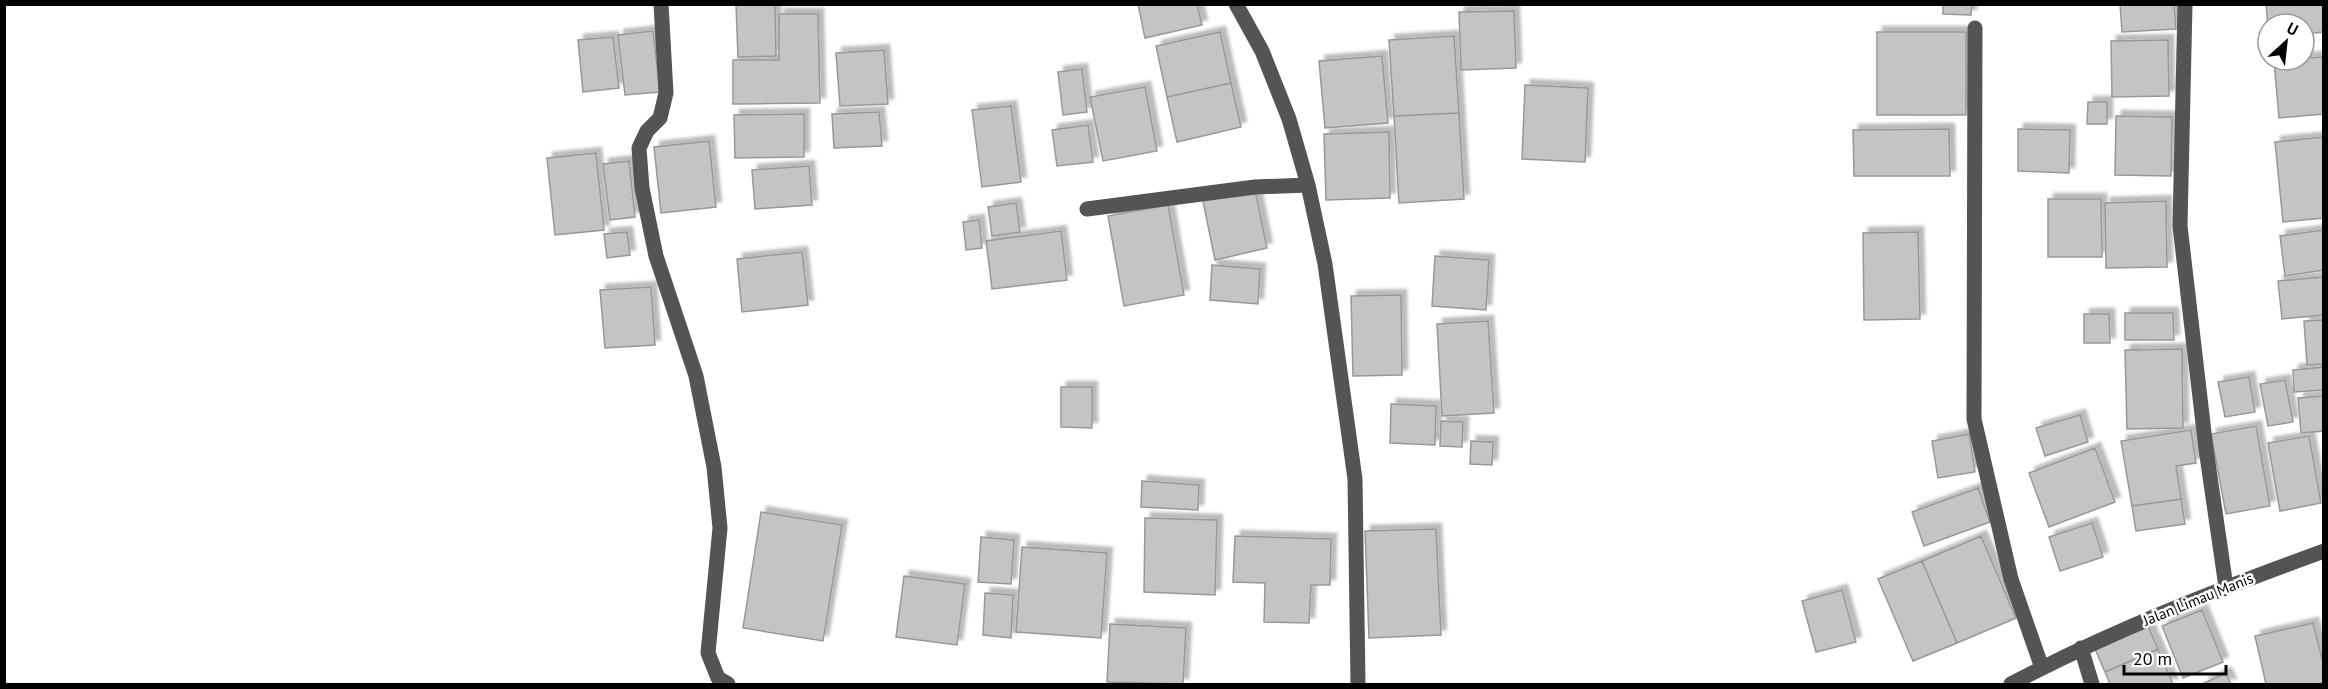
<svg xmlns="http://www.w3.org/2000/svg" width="2328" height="689" font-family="'PT Sans',sans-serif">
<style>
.building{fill:#c4c4c4;stroke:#989898;stroke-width:1.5;filter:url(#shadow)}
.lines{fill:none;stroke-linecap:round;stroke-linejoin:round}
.minor{stroke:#545454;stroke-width:15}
.labels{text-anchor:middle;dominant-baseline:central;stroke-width:5;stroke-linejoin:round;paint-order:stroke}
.street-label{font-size:15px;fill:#000;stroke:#fff}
</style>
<defs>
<filter id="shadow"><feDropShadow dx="5.5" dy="-5.5" stdDeviation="1.5" flood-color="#0004"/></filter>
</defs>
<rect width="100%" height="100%" fill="#fff"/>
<path class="building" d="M736 4H775L776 56 738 57Z
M1138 4H1197L1202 25 1145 38Z
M1943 4H1972L1971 15 1943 14Z
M2120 4H2174L2176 29 2122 32Z
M2266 4H2324V32L2304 34V24H2268V28Z
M1514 11 1516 68 1461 70 1459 12Z
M779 14H818L820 103 733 104V60H779Z
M653 31 660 92 625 95 618 35Z
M1220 32 1231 83 1167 97 1156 46Z
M1877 32H1966V115H1877Z
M1454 36 1459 113 1394 116 1389 40Z
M613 37 619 88 583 92 578 40Z
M2168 40 2169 96 2112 97 2111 41Z
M884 50 888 104 840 106 836 53Z
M1382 56 1388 123 1325 128 1319 61Z
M2324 57V114L2279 118 2274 61 2304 60V58Z
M1082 69 1087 112 1063 115 1058 72Z
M1231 83 1241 127 1177 142 1167 97Z
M1525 85 1588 88 1585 162 1522 159Z
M1145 87 1157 151 1103 161 1090 97Z
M2088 102H2107V124H2087Z
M1011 106 1021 182 982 187 972 110Z
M879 112 882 146 834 148 832 114Z
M1459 113 1464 199 1399 203 1394 116Z
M804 114V157L735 158 734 115Z
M2116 116 2172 117 2171 176 2115 175Z
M1088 125 1093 162 1057 166 1052 130Z
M1949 129 1950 176H1854L1853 130Z
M2018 129 2070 130 2069 173 2018 171Z
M1389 132 1390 198 1326 200 1324 134Z
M2324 137V218L2283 222 2275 142Z
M709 141 716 207 661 213 654 147Z
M596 153 604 230 555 235 547 158Z
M629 161 635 217 610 220 603 164Z
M809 166 812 205 755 209 752 170Z
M1255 190 1267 248 1215 260 1203 201Z
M2048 199H2101L2102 257H2048Z
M2166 201 2167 267 2106 268 2105 203Z
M1016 203 1020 232 992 236 988 207Z
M1168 205 1184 295 1124 306 1108 216Z
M979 220 982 248 966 250 963 222Z
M2324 230V270L2285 276 2280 236Z
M1061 231 1067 280 992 289 986 241Z
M627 232 630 255 607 258 604 234Z
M1918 232 1920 319 1864 320 1863 233Z
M802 252 808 305 742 312 737 259Z
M1435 256 1489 260 1486 310 1432 306Z
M1212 265 1260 269 1258 304 1210 300Z
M2324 277V315L2282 319 2278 281Z
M651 287 655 345 605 348 600 290Z
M1401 295 1402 375 1353 376 1351 296Z
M2125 313H2173L2174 340H2125Z
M2084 314H2109L2110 343H2084Z
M2324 320V364L2307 365 2304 321Z
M1488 321 1494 413 1442 416 1437 324Z
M2182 349 2183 428 2127 429 2125 350Z
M2324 367V390L2294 392 2293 370Z
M2249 377 2255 412 2225 417 2218 382Z
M2285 380 2293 422 2268 426 2260 384Z
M1061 387H1092V428L1061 427Z
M2324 396V431L2301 433 2298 398Z
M1391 404 1436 406 1435 445 1390 443Z
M2080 415 2088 442 2045 456 2036 428Z
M1441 421 1463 422 1462 447 1440 446Z
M2256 426 2270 506 2226 514 2211 434Z
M2191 430 2196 463 2176 466 2181 499 2132 506 2121 441Z
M1969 434 1975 472 1938 478 1932 441Z
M2309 436 2321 503 2280 511 2268 443Z
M1471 441 1493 442 1492 465 1470 464Z
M2095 448 2115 502 2049 527 2029 473Z
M1142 481 1199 485 1198 510 1141 507Z
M1978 488 1990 522 1924 546 1912 512Z
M2181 499 2185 524 2136 531 2132 506Z
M761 512 842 525 823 641 743 628Z
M1145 518 1217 520 1215 595 1144 592Z
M2092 523 2103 557 2060 571 2049 537Z
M1436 529 1441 635 1369 638 1365 531Z
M1235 536 1331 539 1330 585H1311L1309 623 1264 622 1265 583 1233 582Z
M1981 536 2016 618 1957 643 1922 561Z
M981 537 1014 540 1011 584 978 582Z
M1022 547 1107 553 1101 638 1016 632Z
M1922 561 1957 643 1913 661 1878 579Z
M904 576 965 584 957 645 896 637Z
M1842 590 1856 642 1816 652 1802 601Z
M985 593 1013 595 1011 638 983 635Z
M2202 610 2223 662 2183 678 2162 626Z
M2313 623 2324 666V684H2266L2255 636Z
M1110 624 1186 628 1183 684 1107 682Z
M2148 626 2158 649 2105 672 2095 649Z
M2158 649 2173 684H2110L2105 672Z
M2226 673 2231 684H2202Z"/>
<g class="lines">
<path class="minor" d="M661 4 666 93 660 118 647 131 639 148 642 188 656 256 696 376 714 467 720 528 708 653 718 678 728 684
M1236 4 1262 51 1289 119 1308 185 1325 264 1355 479 1358 684
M2185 4 2180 226 2206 449 2226 587
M1975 28 1974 419 2011 579 2042 668
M1087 209 1255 187 1308 185
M2081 648 2092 684
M2011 684C2111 631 2217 590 2324 551"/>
</g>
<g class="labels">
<g class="street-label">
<text transform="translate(2198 599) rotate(-22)">Jalan Limau Manis</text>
</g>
</g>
<rect width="2328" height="689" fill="none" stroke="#000000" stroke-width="12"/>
<g transform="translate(2286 42) rotate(27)"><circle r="28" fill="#ffffff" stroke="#999999" stroke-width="1.5"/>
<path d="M0-4.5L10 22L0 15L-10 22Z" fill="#000000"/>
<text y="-9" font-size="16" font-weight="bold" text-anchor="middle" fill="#000000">U</text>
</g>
<path d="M2124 665v9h102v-9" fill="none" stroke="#000000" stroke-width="3"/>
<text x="2133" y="665" font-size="18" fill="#000000" stroke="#ffffff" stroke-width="4.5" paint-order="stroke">20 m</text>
</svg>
